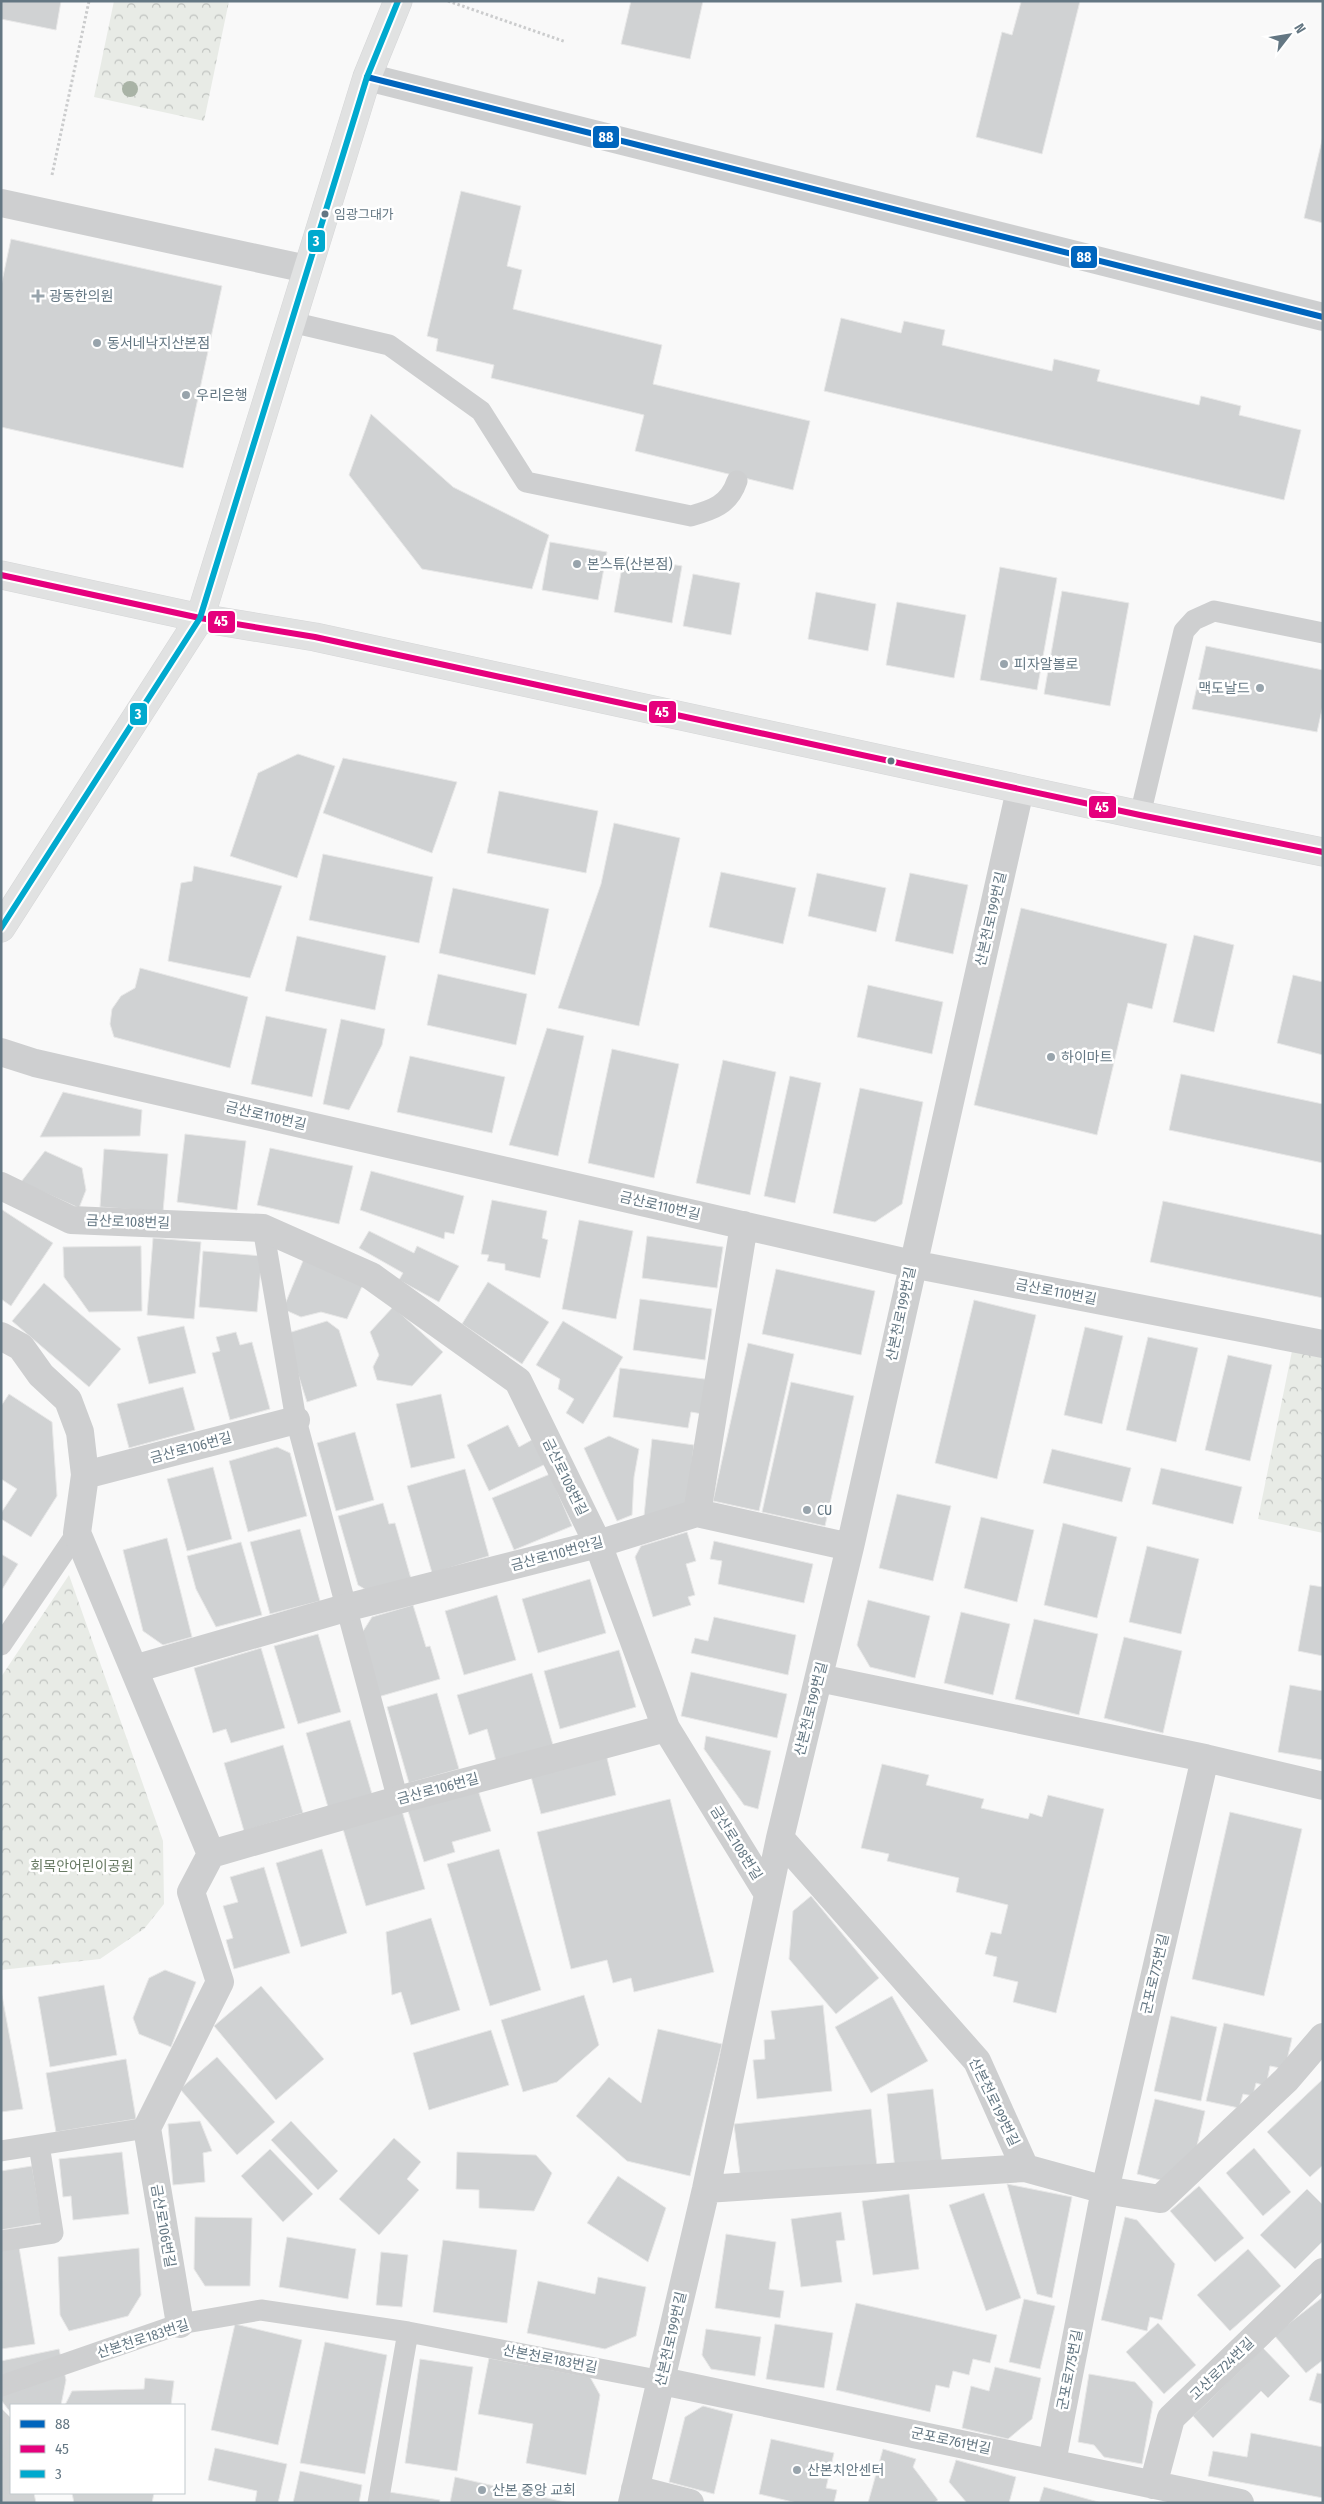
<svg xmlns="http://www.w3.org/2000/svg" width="1324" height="2504" font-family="'Fira Sans Condensed','Noto Sans KR',sans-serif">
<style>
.park{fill:url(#park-crowns)}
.building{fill:#d0d2d3;stroke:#e8e8e8}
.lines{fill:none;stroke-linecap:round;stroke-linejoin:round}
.secondary-casing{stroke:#d5d6d7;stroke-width:29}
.path{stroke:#cbcccd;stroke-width:3;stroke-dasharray:2.5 2.5;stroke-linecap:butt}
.lane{stroke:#cecfd0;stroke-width:21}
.street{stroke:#cecfd0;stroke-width:28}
.secondary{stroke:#e1e2e2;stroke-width:28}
.bus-1-casing{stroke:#fff;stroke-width:10}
.bus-2-casing{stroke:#fff;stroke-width:10}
.bus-3-casing{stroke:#fff;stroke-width:10}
.bus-1{stroke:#0065bd;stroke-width:6}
.bus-2{stroke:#e5007d;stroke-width:6}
.bus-3{stroke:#00a9ce;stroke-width:6}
.tree{fill:#a9b3a6}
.bus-dot{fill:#647783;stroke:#fff;stroke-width:2}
.poi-dot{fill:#98a4ac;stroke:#fff;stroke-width:2}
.labels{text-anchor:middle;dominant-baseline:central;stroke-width:5;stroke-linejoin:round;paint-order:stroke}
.bus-label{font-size:13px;fill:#647783;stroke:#fff;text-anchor:start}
.poi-label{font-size:14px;fill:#647783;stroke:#fff;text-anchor:start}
.street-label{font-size:14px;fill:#647783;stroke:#fff}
.park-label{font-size:14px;fill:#687a63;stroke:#fff}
.line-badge{stroke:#fff;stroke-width:2}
.badge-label{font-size:14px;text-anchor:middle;font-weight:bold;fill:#fff}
</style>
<defs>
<pattern id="park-crowns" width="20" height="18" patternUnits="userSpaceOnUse" patternTransform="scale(1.25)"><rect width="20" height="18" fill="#e8ebe6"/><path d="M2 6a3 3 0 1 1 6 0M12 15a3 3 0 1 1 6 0" fill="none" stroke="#c0c3c0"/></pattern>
</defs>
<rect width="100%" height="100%" fill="#f9f9f9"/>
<path class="park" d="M114 1H229L204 121 94 97Z
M1293 1346 1323 1352V1533L1258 1519Z
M69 1575 163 1841 164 1904 144 1929 100 1959 1 1970V1677Z"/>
<path class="building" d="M1 1H61L56 30 1 19Z
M631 1H703L690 59 621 44Z
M1017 1H1080L1042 154 976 137 1002 32 1012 35 1021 2Z
M1323 136V223L1304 218Z
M461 191 521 206 507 266 522 270 513 309 662 345 653 384 810 421 793 490 635 451 644 415 491 378 494 365 436 351 438 339 427 336Z
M11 239 222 286 183 468 1 427V286Z
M841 318 901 333 904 321 945 330 942 345 1052 371 1054 359 1100 370 1097 381 1199 405 1201 396 1241 406 1239 415 1301 430 1284 500 824 391Z
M371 414 453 487 549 535 532 589 422 569 349 475Z
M550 542 607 552 598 600 542 590Z
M624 556 682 566 672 623 614 612Z
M1000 567 1057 578 1037 690 980 680Z
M693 574 740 583 731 635 683 626Z
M1062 591 1129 603 1110 706 1044 694Z
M816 592 876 604 868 651 808 639Z
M897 602 966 615 954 678 886 665Z
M1206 646 1323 670V705L1317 732 1192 709Z
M298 754 335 766 297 878 230 856 258 773Z
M343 758 457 782 432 853 323 813Z
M499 791 598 811 586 873 487 853Z
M614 823 680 838 639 1026 558 1008 601 884Z
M323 854 433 877 419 943 309 920Z
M194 866 282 886 250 978 168 961 181 883 192 881Z
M721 872 796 888 783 944 709 927Z
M817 873 886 888 876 932 808 916Z
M910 873 968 885 953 954 895 941Z
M453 888 549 909 535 975 439 953Z
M1021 908 1167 944 1152 1009 1128 1003 1097 1135 974 1105Z
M1194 935 1234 945 1214 1032 1173 1022Z
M297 936 386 956 375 1010 285 991Z
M140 968 248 997 230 1068 114 1037 110 1024 112 1009 121 996 135 988Z
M438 974 527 994 516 1045 427 1025Z
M1293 975 1323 982V1055L1277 1043Z
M868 985 943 1002 932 1054 857 1037Z
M266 1016 327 1029 312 1097 251 1084Z
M341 1019 385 1029 382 1045 349 1110 323 1104Z
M547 1028 584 1036 558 1156 509 1145Z
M612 1049 679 1064 654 1178 588 1163Z
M410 1056 505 1077 492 1133 397 1112Z
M723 1060 776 1072 750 1195 696 1183Z
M1181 1074 1323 1104V1163L1169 1130Z
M790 1076 821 1083 795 1203 764 1196Z
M860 1088 923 1102 902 1204 875 1222 833 1213Z
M63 1092 142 1110 140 1136 40 1137Z
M185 1134 246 1141 237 1210 177 1202Z
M270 1148 353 1166 339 1224 257 1205Z
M104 1149 168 1154 163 1212 100 1207Z
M45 1151 82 1168 86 1190 79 1208 21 1182Z
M371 1171 464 1196 454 1234 445 1232 444 1239 360 1210Z
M492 1200 547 1211 542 1238 548 1240 540 1278 505 1270V1264L487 1261 489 1255 481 1254Z
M1163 1201 1323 1235V1298L1150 1262Z
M1 1209 53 1243 11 1306 1 1299Z
M579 1220 633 1231 616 1319 562 1309Z
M369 1231 414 1253 417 1246 459 1266 439 1302 399 1280 403 1273 359 1248Z
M647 1236 723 1247 717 1288 642 1278Z
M153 1238 201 1242 194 1319 147 1315Z
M141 1246 142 1311 89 1312 64 1277 63 1247Z
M203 1251 262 1256 257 1312 199 1307Z
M305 1256 364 1282 347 1319 321 1312 301 1317 283 1309Z
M776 1269 875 1291 861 1355 762 1334Z
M488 1282 549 1322 522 1364 462 1324Z
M44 1283 121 1349 89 1387 12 1321Z
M640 1299 712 1309 705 1360 633 1350Z
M974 1300 1036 1315 997 1479 935 1463Z
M393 1307 443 1352 412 1386 377 1380 373 1367 379 1355 370 1332Z
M327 1321 339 1330 357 1386 307 1402 285 1334Z
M563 1321 623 1357 583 1424 566 1413 574 1399 558 1389 560 1379 536 1365Z
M184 1326 196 1373 149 1384 137 1337Z
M1085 1327 1123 1336 1102 1424 1064 1415Z
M236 1332 240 1345 252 1342 270 1409 230 1420 212 1353 220 1351 216 1337Z
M1148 1337 1198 1348 1176 1442 1126 1430Z
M748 1343 794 1354 759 1511 713 1501Z
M1228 1355 1272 1365 1250 1461 1205 1450Z
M620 1368 712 1380 708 1415 691 1412 688 1428 613 1417Z
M791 1382 854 1396 825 1526 762 1512Z
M183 1387 195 1430 129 1448 117 1404Z
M9 1394 52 1422 57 1496 31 1537 1 1519V1513L17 1489 1 1479V1406Z
M441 1394 455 1458 411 1468 396 1404Z
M508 1425 519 1447 539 1436 552 1461 489 1491 467 1445Z
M355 1432 374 1500 336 1511 317 1443Z
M609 1436 639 1449 634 1477 632 1515 617 1521 584 1448Z
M652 1439 694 1445 687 1507 644 1516Z
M277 1447 290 1453 307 1516 248 1532 229 1461Z
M1052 1449 1131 1468 1122 1502 1043 1483Z
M213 1467 232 1539 187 1551 167 1479Z
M1161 1468 1242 1487 1233 1524 1152 1504Z
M465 1469 489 1556 432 1573 407 1486Z
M550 1474 572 1526 514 1550 492 1498Z
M897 1494 951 1506 933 1581 879 1568Z
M383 1503 389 1524 395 1523 412 1582 371 1593 358 1585 338 1516Z
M981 1517 1034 1530 1017 1602 964 1588Z
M1063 1523 1117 1537 1097 1618 1044 1605Z
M300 1529 320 1601 270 1614 250 1542Z
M687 1532 696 1561 686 1564 695 1595 688 1597 691 1605 653 1617 635 1557 641 1546Z
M167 1538 192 1637 163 1645 143 1631 123 1550Z
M714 1541 813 1564 804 1603 718 1584 722 1561 710 1559Z
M241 1542 262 1615 216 1627 196 1589 187 1556Z
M1147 1546 1199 1559 1181 1634 1129 1622Z
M1 1554 18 1564 1 1591Z
M590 1579 606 1633 538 1653 522 1599Z
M1310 1585 1323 1587V1656L1298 1651Z
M497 1595 516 1660 464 1675 445 1611Z
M868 1600 930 1616 915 1678 870 1667 857 1645Z
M413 1605 426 1647 430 1646 440 1679 378 1697 360 1636 372 1617Z
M961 1612 1010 1624 993 1695 944 1683Z
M714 1617 796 1635 788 1675 691 1653 695 1638 708 1641Z
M1034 1619 1098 1634 1079 1715 1015 1699Z
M318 1634 341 1712 298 1724 274 1646Z
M1124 1637 1182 1651 1163 1733 1104 1718Z
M261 1648 285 1728 231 1743 226 1729 213 1733 194 1668Z
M619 1650 636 1707 560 1729 544 1671Z
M691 1672 787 1694 777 1738 681 1716Z
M532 1673 553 1745 496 1761 487 1729 469 1735 457 1695Z
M1290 1685 1323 1691V1760L1278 1752Z
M437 1693 459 1769 409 1783 387 1707Z
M350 1720 372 1794 328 1807 306 1733Z
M706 1736 771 1751 758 1809 744 1805 704 1749Z
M283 1745 303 1813 244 1831 224 1763Z
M606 1754 616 1795 541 1814 530 1773Z
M882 1764 929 1775 926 1785 984 1799 981 1808 1028 1819 1030 1813 1042 1817 1048 1795 1104 1809 1056 2013 1013 2002 1018 1982 993 1976 997 1957 985 1954 991 1932 1001 1934 1008 1905 956 1892 959 1878 887 1861 889 1854 861 1848Z
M478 1790 491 1831 452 1842 455 1852 424 1862 408 1811Z
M670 1799 714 1972 634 1992 631 1978 613 1983 607 1960 571 1969 537 1832Z
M402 1811 425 1889 366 1906 343 1829Z
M1230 1812 1302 1829 1264 1996 1192 1979Z
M322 1849 347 1933 301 1947 276 1863Z
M499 1849 541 1990 490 2006 447 1864Z
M264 1867 290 1953 234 1969 226 1940 233 1938 223 1906 238 1902 230 1877Z
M811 1896 879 1978 836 2014 789 1959 793 1911Z
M431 1918 460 2010 411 2025 401 1992 392 1995 386 1932Z
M165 1970 196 1982 171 2047 139 2034 133 2018 149 1978Z
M104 1985 117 2055 50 2067 38 1997Z
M261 1986 324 2059 276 2100 214 2026Z
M1 1990 23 2109 1 2112Z
M584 1995 599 2045 557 2082 523 2092 501 2020Z
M892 1996 928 2061 871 2093 835 2027Z
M823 2005 832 2091 757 2099 753 2060 765 2059 764 2040 775 2039 771 2011Z
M1171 2016 1217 2027 1201 2101 1154 2091Z
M1224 2023 1292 2038 1285 2069 1270 2066 1266 2086 1256 2083 1253 2096 1243 2094 1239 2108 1206 2101Z
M658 2029 722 2044 690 2176 627 2161 576 2116 609 2077 641 2103Z
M491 2030 509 2085 429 2110 413 2053Z
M217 2057 275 2122 237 2155 180 2089Z
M126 2059 136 2119 56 2132 46 2073Z
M1323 2079V2165L1310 2177 1267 2132Z
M933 2089 942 2164 895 2169 887 2094Z
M1155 2099 1205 2111 1196 2150 1168 2182 1137 2174Z
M871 2109 877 2167 741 2182 734 2124Z
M200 2121 212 2151 203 2153 205 2182 173 2185 168 2124Z
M291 2121 338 2171 318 2190 271 2140Z
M394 2138 421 2162 407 2179 419 2190 379 2235 339 2199Z
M1254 2148 1291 2192 1263 2216 1226 2173Z
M270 2149 313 2194 283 2222 241 2176Z
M122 2152 129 2214 73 2220 71 2196 63 2197 59 2159Z
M457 2152 536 2155 552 2173 534 2211 479 2208V2190L456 2189Z
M32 2166 42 2223 1 2230V2171Z
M618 2176 666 2208 648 2262 587 2223Z
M1007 2184 1072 2197 1052 2298 1037 2294Z
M1199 2186 1244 2238 1215 2262 1170 2211Z
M1307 2189 1323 2205V2241L1295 2269 1260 2235Z
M984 2193 1021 2298 986 2311 949 2205Z
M909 2194 919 2269 873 2275 862 2201Z
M841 2212 845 2240 836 2241 842 2282 801 2287 791 2219Z
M195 2217 252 2218 250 2286H205L194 2269Z
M1125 2217 1137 2220 1175 2264 1162 2320 1150 2317 1147 2331 1101 2320Z
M726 2234 776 2242 769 2289 784 2291 780 2318 715 2308Z
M287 2237 356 2249 348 2299 279 2287Z
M443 2240 517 2250 507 2323 433 2312Z
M19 2247 35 2344 1 2349V2250Z
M139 2248 141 2295 128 2316 69 2331 60 2315 58 2257Z
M1248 2249 1281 2286 1230 2331 1197 2295Z
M381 2252 408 2255 402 2307 376 2305Z
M598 2277 646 2287 636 2336 605 2349 527 2333 538 2281 595 2294Z
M1323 2297V2360L1306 2373 1274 2335Z
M1024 2299 1055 2306 1040 2369 1009 2362Z
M856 2303 997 2335 990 2363 973 2359 969 2375 953 2371 949 2388 936 2385 930 2412 836 2390Z
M1158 2323 1196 2365 1164 2394 1126 2352Z
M235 2324 302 2340 278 2445 211 2430Z
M775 2324 833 2333 824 2388 766 2379Z
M706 2329 761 2337 755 2376 711 2369 702 2355Z
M325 2342 387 2355 365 2474 300 2463Z
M1263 2348 1290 2376 1268 2398 1261 2391 1213 2438 1193 2416Z
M59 2349 66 2380 61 2405H11V2413L1 2400V2361Z
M489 2358 590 2377 600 2395 586 2475 526 2463 533 2424 478 2414Z
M420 2359 473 2367 457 2471 405 2463Z
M995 2367 1041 2378 1032 2419 1008 2439 962 2428 971 2386 989 2391Z
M1317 2373 1323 2374V2404L1309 2400Z
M1089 2374 1135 2382 1153 2402 1142 2464 1104 2457 1094 2445 1078 2442Z
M145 2378 174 2381 171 2405H65L72 2391 144 2389Z
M703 2406 733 2414 714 2494 669 2482 685 2417Z
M1 2408 11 2418V2493H34L36 2503H1Z
M1251 2433 1323 2447V2498L1208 2476 1213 2451 1247 2457Z
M771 2439 834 2453 826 2488 837 2490 834 2503H797L759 2494Z
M215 2448 287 2464 278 2503H255L257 2491 208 2480Z
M883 2449 916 2459 913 2467 938 2500 934 2503H868Z
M956 2460 1016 2477 1009 2503H967L949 2482Z
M300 2471 362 2485 359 2503H293Z
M455 2477 569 2503H450Z
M1044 2487 1102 2503H1039Z
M389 2492 440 2500 439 2503H387Z
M72 2493H154L152 2503H74Z"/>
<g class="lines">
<defs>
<path id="secondary" d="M1 575 200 618 315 637 1140 815 1323 852
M1 928 200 618 367 77 398 1"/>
</defs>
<use href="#secondary" class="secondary-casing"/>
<path class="path" d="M448 1 566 42
M52 175 89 1"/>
<path class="lane" d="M291 322 389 345 481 411 526 482 691 516C712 510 729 505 737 481
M1140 815 1184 631 1194 620 1214 611 1323 633
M263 1228 296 1420 398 1800
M1 1645 77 1533
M1 2151 147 2128
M1 2241 53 2233 39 2145
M1 2386 180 2324 261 2310 408 2332 662 2381
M378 2503 408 2332"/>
<path class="street" d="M367 77 1323 317
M1 203 307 269
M1 1052 35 1063 912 1264 1323 1344
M1 1186 71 1220 263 1228 371 1276 518 1381 598 1544 666 1728 768 1894
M1 1336 21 1347 41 1375 68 1400 80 1432 85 1475 77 1533 211 1854 191 1892 220 1982 147 2128 180 2324
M85 1475 296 1420
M697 1513 850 1547
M134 1669 345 1608 598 1544 697 1513 744 1225
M819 1678 1205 1758 1323 1786
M780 1838 977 2061 1025 2168 1105 2190 1160 2199 1286 2080 1323 2037
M211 1854 398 1800 666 1728
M706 2189 1025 2168
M662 2381 1240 2503
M1052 2462 1105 2190 1205 1758
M1153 2485 1171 2418 1323 2272
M635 2489 690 2503
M632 2503 706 2189 780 1838 850 1547 1020 790"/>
<use href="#secondary" class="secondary"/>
<defs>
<path id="bus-1" d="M367 77 1323 317"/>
<path id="bus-2" d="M1 575 200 618 315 637 1140 815 1323 852"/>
<path id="bus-3" d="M1 928 200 618 367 77 398 1"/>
</defs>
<use href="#bus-1" class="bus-1-casing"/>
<use href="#bus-2" class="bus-2-casing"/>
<use href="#bus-3" class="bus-3-casing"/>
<use href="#bus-1" class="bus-1"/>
<use href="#bus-2" class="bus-2"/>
<use href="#bus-3" class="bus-3"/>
</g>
<circle class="tree" cx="130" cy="89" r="8"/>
<g class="bus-dot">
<circle cx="325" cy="214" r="4.5"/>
<circle cx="891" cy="761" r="4.5"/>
</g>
<g class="poi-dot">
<path d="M35.5 288.5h5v5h5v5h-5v5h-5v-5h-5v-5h5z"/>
<circle cx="97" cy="343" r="5"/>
<circle cx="186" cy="395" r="5"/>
<circle cx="577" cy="564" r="5"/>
<circle cx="1004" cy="664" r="5"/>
<circle cx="1260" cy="688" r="5"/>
<circle cx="1051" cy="1057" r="5"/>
<circle cx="807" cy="1510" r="5"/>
<circle cx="797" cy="2470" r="5"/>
<circle cx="482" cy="2490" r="5"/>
</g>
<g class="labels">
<g class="bus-label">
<text x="334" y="214">임광그대가</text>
</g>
<g class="poi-label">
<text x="49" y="296">광동한의원</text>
<text x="107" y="343">동서네낙지산본점</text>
<text x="196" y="395">우리은행</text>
<text x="587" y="564">본스튜(산본점)</text>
<text x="1014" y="664">피자알볼로</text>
<text x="1250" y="688" text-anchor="end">맥도날드</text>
<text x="1061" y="1057">하이마트</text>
<text x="817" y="1510">CU</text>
<text x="807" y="2470">산본치안센터</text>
<text x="492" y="2490">산본 중앙 교회</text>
</g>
<g class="street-label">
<text transform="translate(991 919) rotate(-77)">산본천로199번길</text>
<text transform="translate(266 1116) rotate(13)">금산로110번길</text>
<text transform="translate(660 1206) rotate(13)">금산로110번길</text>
<text transform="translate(128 1222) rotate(2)">금산로108번길</text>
<text transform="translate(1056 1292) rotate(11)">금산로110번길</text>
<text transform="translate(901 1314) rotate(-78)">산본천로199번길</text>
<text transform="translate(191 1448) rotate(-15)">금산로106번길</text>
<text transform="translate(565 1477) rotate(64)">금산로108번길</text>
<text transform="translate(557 1554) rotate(-15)">금산로110번안길</text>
<text transform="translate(811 1709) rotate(-76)">산본천로199번길</text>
<text transform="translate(438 1789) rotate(-15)">금산로106번길</text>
<text transform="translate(736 1843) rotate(58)">금산로108번길</text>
<text transform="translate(1155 1974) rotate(-77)">군포로775번길</text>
<text transform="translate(994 2102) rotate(64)">산본천로199번길</text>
<text transform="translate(163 2226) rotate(80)">금산로106번길</text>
<text transform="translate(143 2339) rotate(-18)">산본천로183번길</text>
<text transform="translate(671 2339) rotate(-77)">산본천로199번길</text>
<text transform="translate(550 2359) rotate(11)">산본천로183번길</text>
<text transform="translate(1222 2369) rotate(-44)">고산로724번길</text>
<text transform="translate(1070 2370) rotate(-79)">군포로775번길</text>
<text transform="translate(951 2441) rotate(12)">군포로761번길</text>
</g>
<g class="park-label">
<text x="82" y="1866">회목안어린이공원</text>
</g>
</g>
<g class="line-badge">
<rect x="592" y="125" width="28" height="24" rx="5" fill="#0065bd"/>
<rect x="307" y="229" width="19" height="24" rx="5" fill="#00a9ce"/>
<rect x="1070" y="245" width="28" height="24" rx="5" fill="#0065bd"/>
<rect x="207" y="610" width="29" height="24" rx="5" fill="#e5007d"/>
<rect x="648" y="700" width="29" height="24" rx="5" fill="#e5007d"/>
<rect x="129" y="702" width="19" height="24" rx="5" fill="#00a9ce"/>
<rect x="1088" y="795" width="29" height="24" rx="5" fill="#e5007d"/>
</g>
<g class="badge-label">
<text x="606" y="142">88</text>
<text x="316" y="246">3</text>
<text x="1084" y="262">88</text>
<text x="221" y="626">45</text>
<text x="662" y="717">45</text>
<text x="138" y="719">3</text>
<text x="1102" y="812">45</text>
</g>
<rect width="1324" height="2504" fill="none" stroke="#647783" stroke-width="5"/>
<rect x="10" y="2404" width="175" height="90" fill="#ffffff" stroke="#c1c9cd"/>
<rect x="20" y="2420" width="25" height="8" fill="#0065bd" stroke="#c1c9cd"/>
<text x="55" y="2429" font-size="15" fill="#647783">88</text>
<rect x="20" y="2445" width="25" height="8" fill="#e5007d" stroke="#c1c9cd"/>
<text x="55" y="2454" font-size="15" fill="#647783">45</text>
<rect x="20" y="2470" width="25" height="8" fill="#00a9ce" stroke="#c1c9cd"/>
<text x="55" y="2479" font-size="15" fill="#647783">3</text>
<g transform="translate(1289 35) rotate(59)" stroke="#ffffff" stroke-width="4" paint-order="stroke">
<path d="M0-4L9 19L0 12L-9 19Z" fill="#647783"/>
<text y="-8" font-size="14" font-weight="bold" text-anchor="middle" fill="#647783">N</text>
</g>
</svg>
